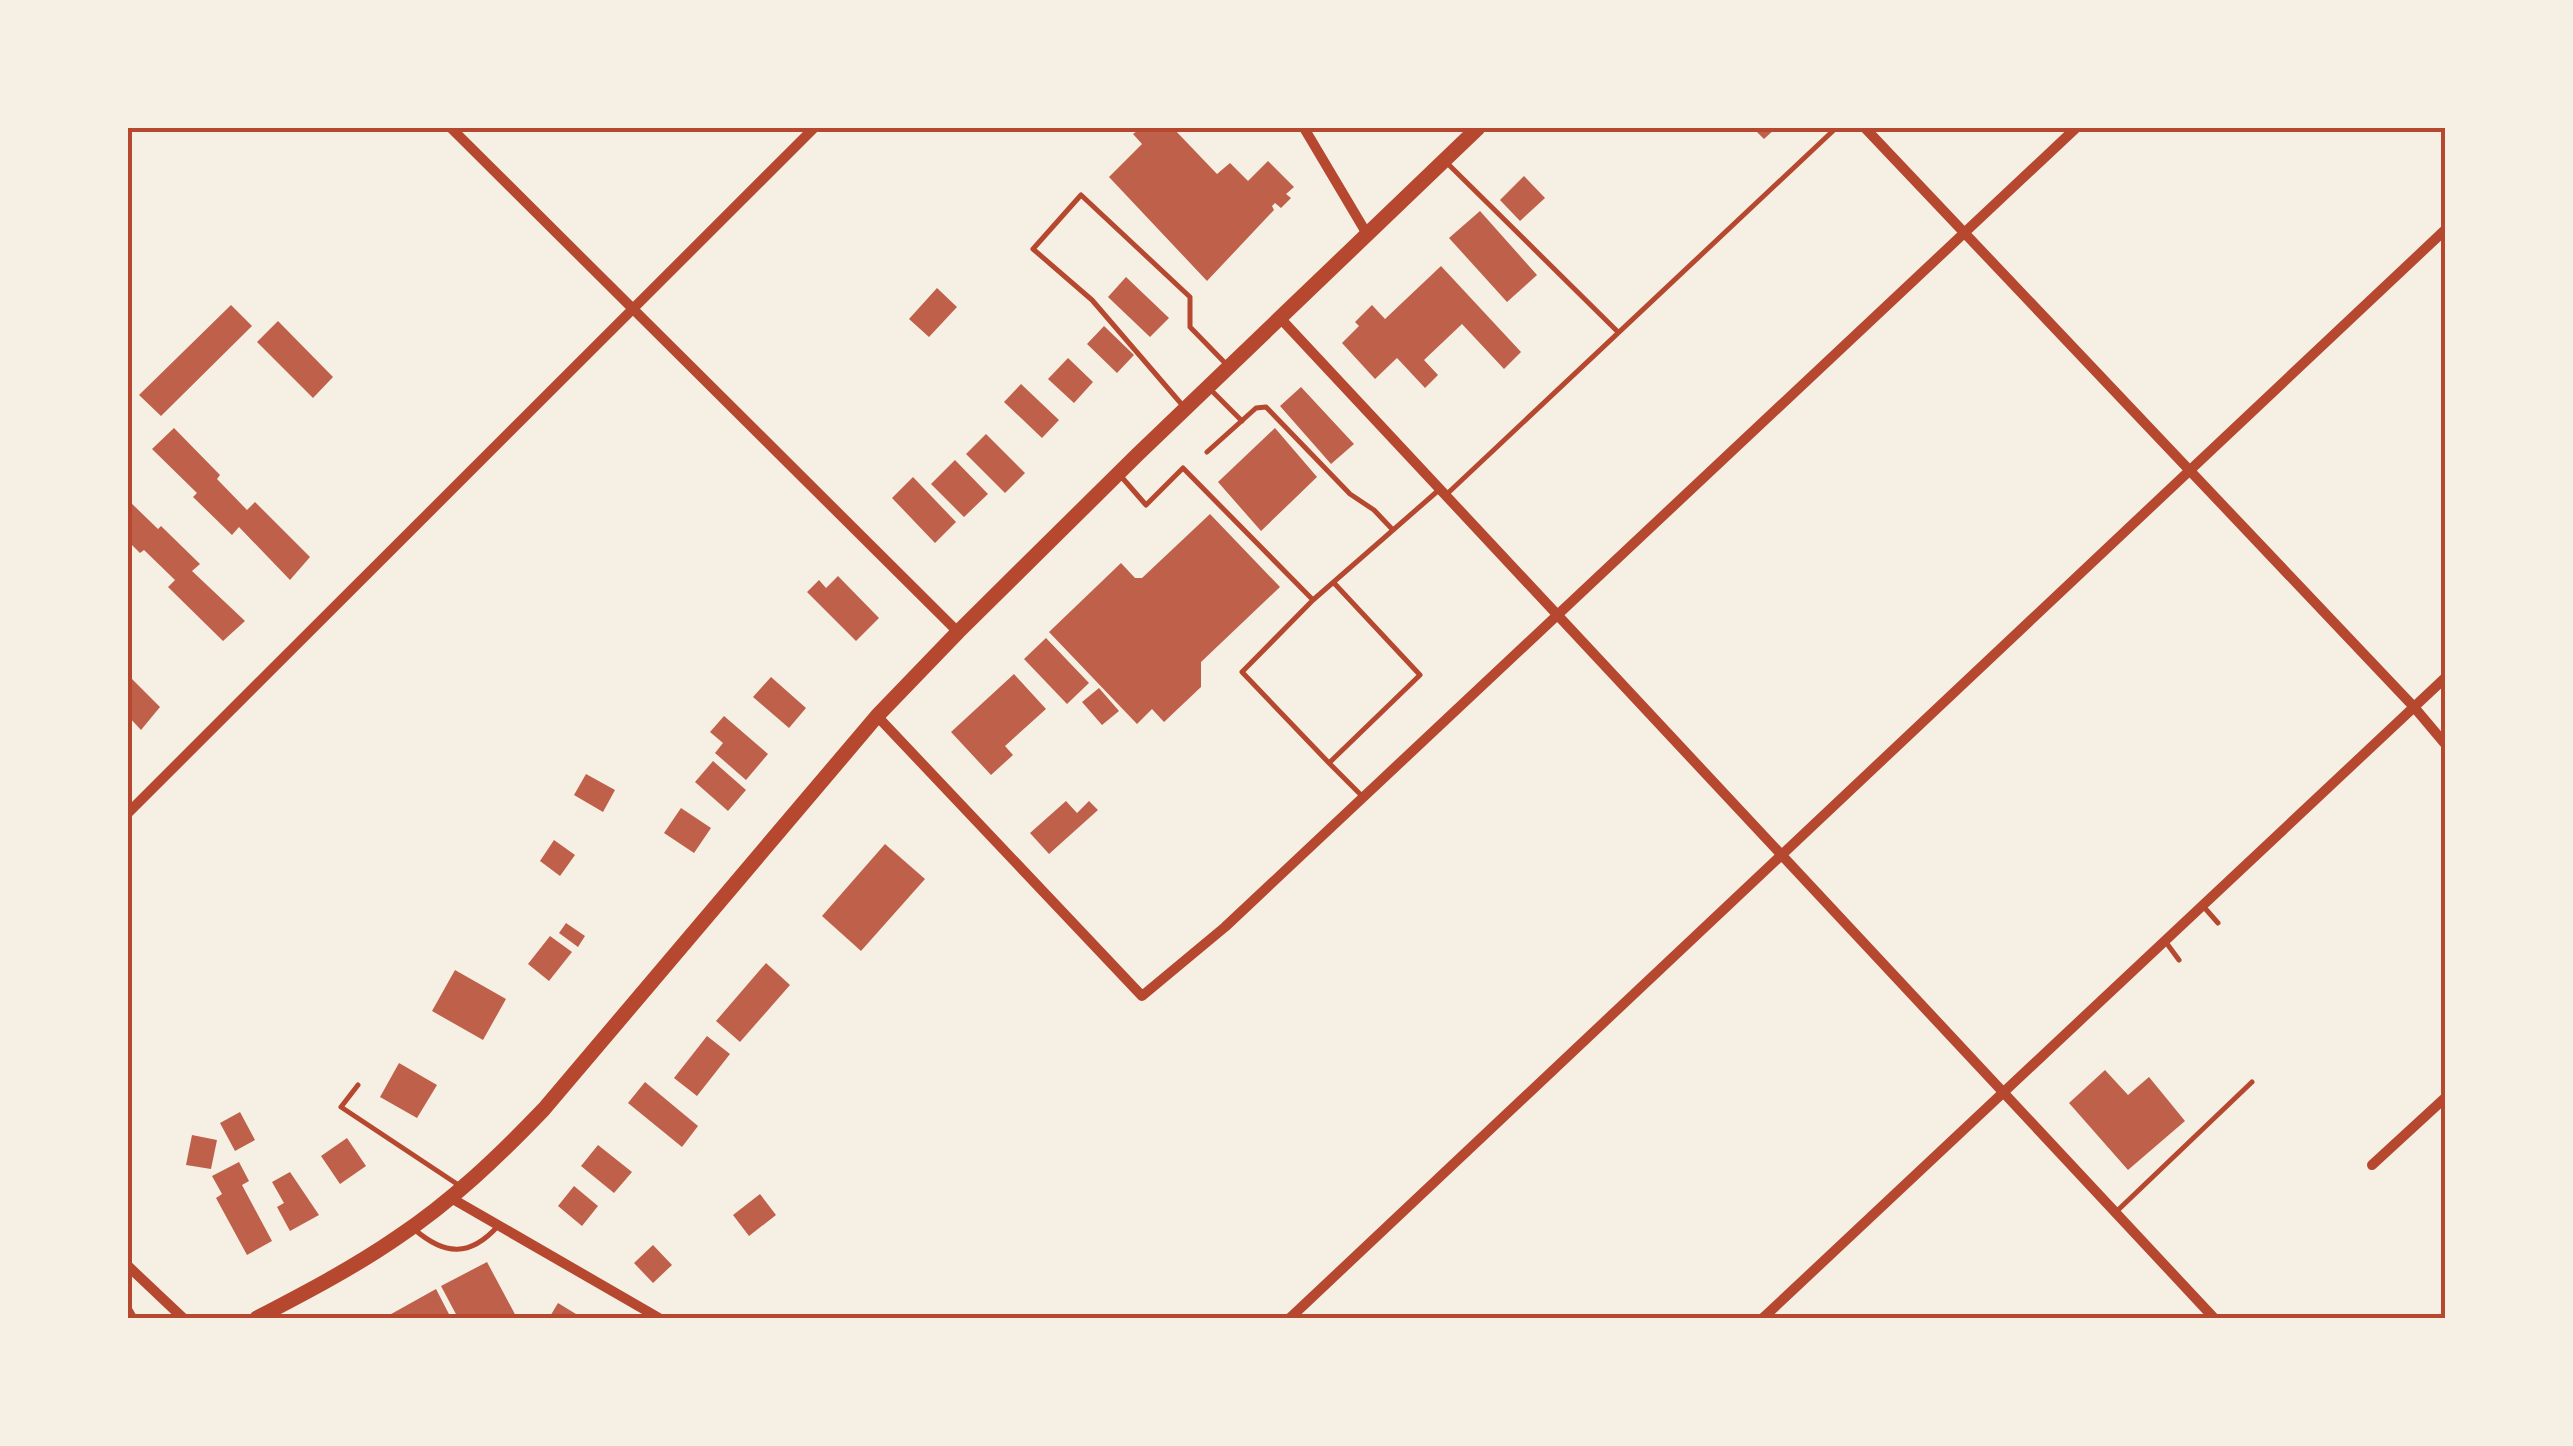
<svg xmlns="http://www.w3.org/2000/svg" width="2573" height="1446" font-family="Barlow,sans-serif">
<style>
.building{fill:#bf614a}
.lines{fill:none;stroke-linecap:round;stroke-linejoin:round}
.service{stroke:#b5482f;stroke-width:5}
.minor{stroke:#b5482f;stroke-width:10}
.primary{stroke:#b5482f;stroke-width:15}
.neatline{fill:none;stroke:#b5482f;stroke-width:4}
</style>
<rect width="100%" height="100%" fill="#f6efe4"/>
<path class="building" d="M1141 128H1173L1217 174 1230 163 1248 181 1268 161 1294 187 1286 194 1291 198 1281 208 1275 203 1272 206 1274 210 1207 281 1109 177 1142 144 1133 134Z
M1753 128H1776L1764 139Z
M1524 176 1545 198 1520 221 1500 200Z
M1480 211 1537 275 1507 302 1449 238Z
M1441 266 1521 352 1504 369 1462 324 1424 360 1438 375 1425 388 1397 358 1375 379 1342 343 1359 326 1355 322 1372 305 1385 319Z
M1126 277 1169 318 1150 337 1108 297Z
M937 288 957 307 929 337 909 319Z
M231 305 252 326 161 416 139 395Z
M278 321 333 377 313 398 257 342Z
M1104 326 1134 355 1117 373 1087 344Z
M1068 358 1093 382 1074 403 1048 379Z
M1021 384 1059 420 1042 438 1004 402Z
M1301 387 1354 444 1331 464 1280 406Z
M174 428 220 475 217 479 247 510 255 502 310 557 290 580 239 527 232 535 193 497 197 493 152 449Z
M1275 428 1317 477 1261 531 1218 482Z
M986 434 1025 473 1005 493 966 454Z
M955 460 988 494 964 517 931 484Z
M913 477 956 522 935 543 892 498Z
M128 500 158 529 161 526 200 564 192 571 245 621 223 641 168 587 175 580 144 550 140 553 128 541Z
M1210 514 1280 587 1201 662V687L1164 722 1152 709 1137 724 1049 632 1121 563 1135 578H1142Z
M838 576 879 618 856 641 807 592 819 580 826 588Z
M1046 638 1089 683 1067 704 1024 659Z
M1014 674 1046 709 1005 746 1013 755 991 775 951 732Z
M128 675 160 707 141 730 128 716Z
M771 677 806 708 789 728 753 697Z
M1099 688 1119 711 1102 725 1082 702Z
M724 716 768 754 746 780 715 753 723 743 710 732Z
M713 761 746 790 728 811 695 782Z
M586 774 615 790 603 812 574 795Z
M1066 801 1077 813 1089 801 1098 810 1049 854 1030 833Z
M681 808 711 828 694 853 664 833Z
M554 840 575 855 560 876 540 861Z
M885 844 925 879 861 951 822 916Z
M566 923 585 936 578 947 559 933Z
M550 936 572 952 549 981 528 964Z
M766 963 790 985 740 1042 716 1021Z
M455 970 506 999 483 1040 432 1011Z
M707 1036 730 1054 697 1096 674 1078Z
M399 1063 437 1085 417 1118 380 1097Z
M2105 1070 2128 1095 2149 1077 2185 1121 2128 1170 2069 1103Z
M645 1082 698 1126 682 1147 628 1103Z
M240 1112 255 1140 235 1151 220 1123Z
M192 1135 217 1140 211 1169 186 1165Z
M347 1138 366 1166 340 1184 321 1156Z
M598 1145 632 1172 614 1193 581 1166Z
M239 1162 249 1181 242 1185 272 1241 247 1255 216 1198 222 1194 212 1176Z
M290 1172 319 1215 290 1231 277 1207 284 1203 272 1182Z
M574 1186 598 1206 582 1226 558 1206Z
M760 1194 776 1215 749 1236 733 1215Z
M653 1245 672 1265 653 1283 634 1263Z
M487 1262 517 1318H458L441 1286Z
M436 1289 451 1318H384Z
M558 1303 576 1314 573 1318H549Z"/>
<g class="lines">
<path class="service" d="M1446 162 1618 332
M1209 388 1242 421
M1184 407 1092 300 1033 249 1081 195 1190 297V327L1228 366
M1207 452 1256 408 1266 407 1350 494 1374 510 1392 529
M1119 474 1146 505 1183 468 1313 600 1440 489
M1448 493 1836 128
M1313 600 1242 672 1329 763 1420 675 1334 583
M1329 763 1362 796
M2203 906 2218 923
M2165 941 2179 960
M358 1085 341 1107 460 1186
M2117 1211 2252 1082
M414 1229C445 1256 470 1257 498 1226"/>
<path class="minor" d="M451 128 958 632
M1304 128 1367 234
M1865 128 2414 707 2446 745
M1281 319 2214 1318
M877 716 1142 996 1225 927 2076 128
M128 813 814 128
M2372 1165 2446 1097
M451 1198 659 1318
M128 1266 183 1318
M128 1311 132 1318
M1290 1318 2446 229
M1763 1318 2446 677"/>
<path class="primary" d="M257 1318C305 1293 353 1268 398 1237 452 1201 499 1156 544 1109L877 716 958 632 1137 455 1478 128"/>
</g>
<rect width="2573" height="1446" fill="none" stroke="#f6efe4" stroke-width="260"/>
<rect x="130" y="130" width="2313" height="1186" class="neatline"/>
</svg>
